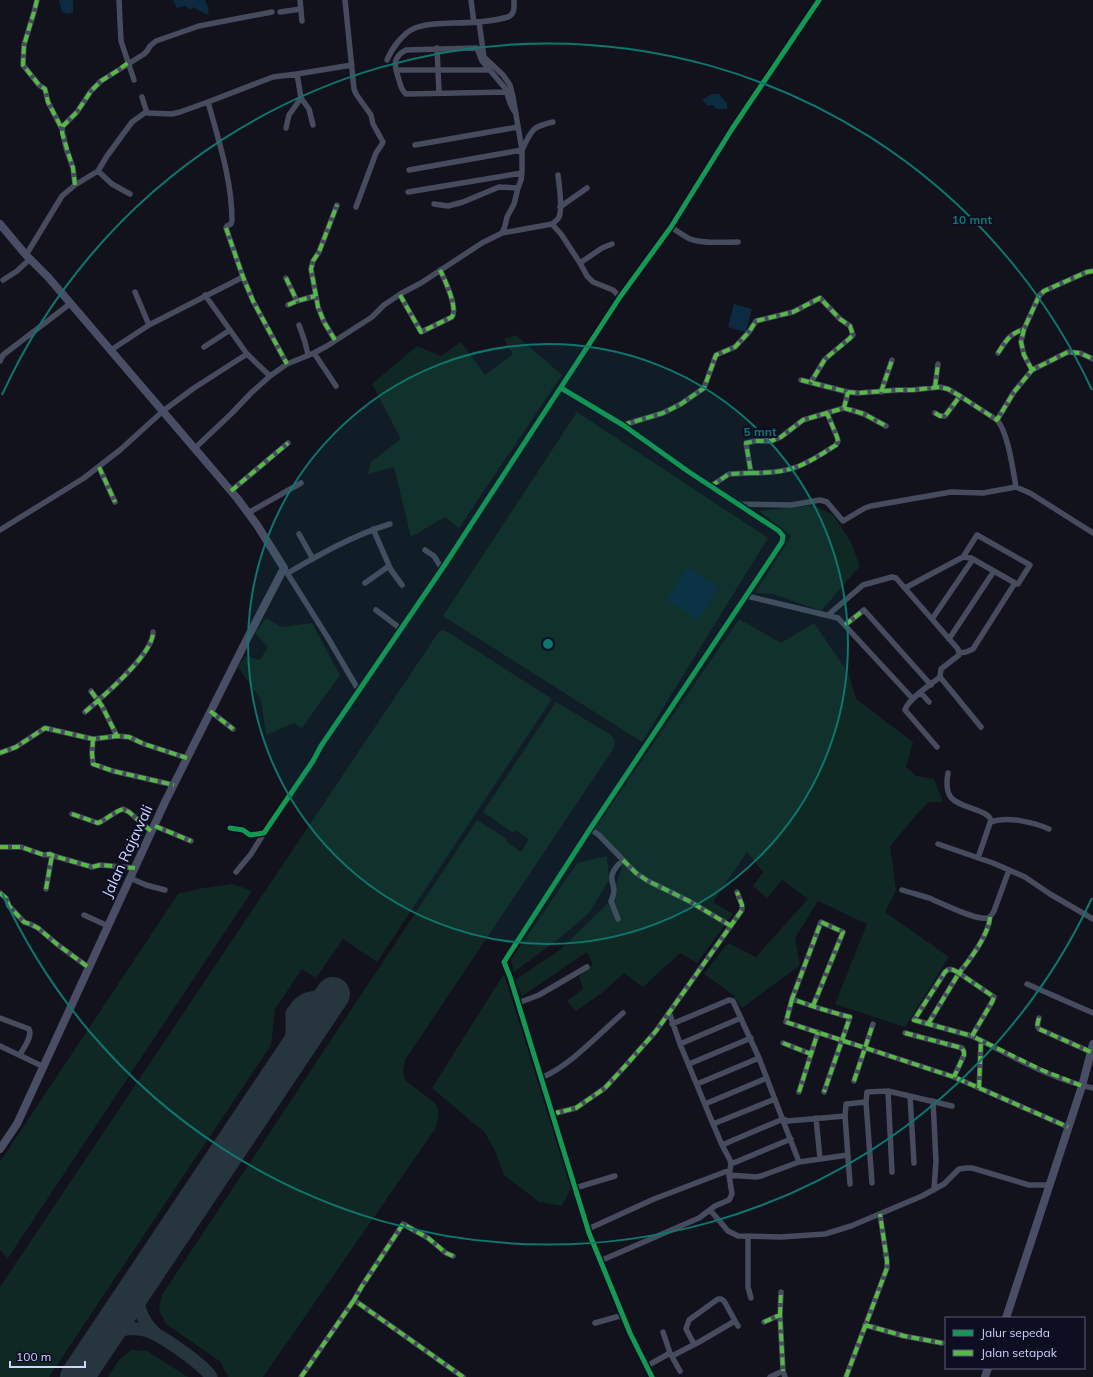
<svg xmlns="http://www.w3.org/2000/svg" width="1093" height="1377" font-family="Mulish,sans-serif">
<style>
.green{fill:#102824}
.water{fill:#0c2b40}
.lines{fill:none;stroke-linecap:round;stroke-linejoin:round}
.taxiway{stroke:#27353e;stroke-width:13}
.runway{stroke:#27353e;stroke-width:34}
.street{stroke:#474b5e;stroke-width:5.5}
.secondary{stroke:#494e64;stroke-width:8}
.quiet{stroke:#58b947;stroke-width:4;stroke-dasharray:8 4;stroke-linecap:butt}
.cycleway-casing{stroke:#0d0e22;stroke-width:8}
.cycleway{stroke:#139951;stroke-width:5}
.ring{fill:none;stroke:#0f766e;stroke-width:2}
.labels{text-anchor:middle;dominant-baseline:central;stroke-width:4;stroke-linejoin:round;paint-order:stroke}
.street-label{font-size:15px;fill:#ced4ff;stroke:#0d0e22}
.centre{fill:#0f766e;stroke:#0d0e22;stroke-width:2}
.ring-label{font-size:12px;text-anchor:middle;font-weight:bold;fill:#0f766e;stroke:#0d0e22;stroke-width:4;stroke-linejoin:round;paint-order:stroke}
</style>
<rect width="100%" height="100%" fill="#12121d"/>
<path class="green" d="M516 335 562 375 459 528 445 517 411 537 394 467 368 474 371 462 401 439 372 384 417 346 441 356 461 342 485 375 513 354 504 339Z
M577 412 768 538 642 742 443 616Z
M814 505 833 515 850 540 860 566 821 611 773 594 755 593 791 536 759 511Z
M266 618 281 627 312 623 340 675 302 728 294 723 266 735 261 700 238 667 245 656 260 660 268 647 255 633Z
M739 619 781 643 814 623 849 674 856 699 913 742 906 767 916 776 934 779 943 802H929L918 813 890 846 896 890 885 912 949 957 905 1027 835 1004 867 924 818 901 795 938 800 965 742 1008 733 995 704 974 728 943 756 957 808 899 782 880 767 898 753 886 763 872 747 852 713 902 733 914 697 963 680 953 643 987 624 973 603 992 576 1011 567 1001 583 989 579 976 593 964 587 952 522 996 515 980 561 949 611 900 623 864 594 830Z
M442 630 448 632 552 699 377 962 343 939 316 978 302 969 275 1009 271 1045 49 1377H0V1287L438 633Z
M556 702 611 735 615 741 614 748 405 1060 403 1070 405 1080 435 1103C440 1112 439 1119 435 1129L263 1377H228L221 1362 166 1324 159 1310 162 1295 477 820 507 839 506 841 521 852 529 839 515 830 513 833 483 812Z
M607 856 609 880 589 913 556 941 514 972 511 960 577 863Z
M233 884 252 891 8 1258 0 1250V1162L178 894 198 889Z
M504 974 571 1188 562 1206 539 1202 504 1175 495 1151 484 1131 472 1122 432 1088Z
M131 1350 147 1351 188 1377H108L119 1360Z"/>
<path class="water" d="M59 0H73V12L69 14 62 12Z
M173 0H205L209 11 207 15 204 13 193 7 191 10 185 6 177 8Z
M712 94H719L727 103V109H717L712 105 708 106 702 100Z
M734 304 752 309 746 332 728 327Z
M687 567 719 587 699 620 667 600Z"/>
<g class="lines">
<path class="taxiway" d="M289 1059 292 1047V1013L299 1004 306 999 315 997 322 998 328 1002 329 1012 319 1027 304 1038
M141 1282C134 1302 141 1320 156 1334
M104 1337C114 1333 125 1327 137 1329 144 1329 151 1332 157 1335 170 1342 205 1366 211 1377"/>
<path class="runway" d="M77 1377 333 994"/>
<path class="street" d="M37 0 34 12 24 45 23 65 39 85 45 89 48 102 62 129
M119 0 121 41 134 80
M300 0 302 21
M345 0 354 89 356 94 371 115 373 124 383 142 382 144 376 153 356 207
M471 0 474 23
M280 12 301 9
M479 22 484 57 503 75 510 85 513 97 522 150V173L521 180 518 188 514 204 507 217 505 226 502 233
M437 48 439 93
M387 60C392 48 403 33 415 28 427 23 440 24 452 23 471 23 490 22 508 17 515 14 514 7 514 0
M396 70H490
M507 92 406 94C401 90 401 86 399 80 395 67 391 58 406 50L477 48 482 61 505 88C509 97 509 106 516 113
M142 97 146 110 148 113 172 114 180 112 208 102 273 77 297 74 352 65
M301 98 309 109 313 125
M208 102C219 141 232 181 232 221L231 224 227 226 226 228 243 277 253 301 287 364
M286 128 289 115 301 98 297 74
M415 145 518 127
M522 150C532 130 531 127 553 122
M409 170 522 150
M98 171 112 184 130 194
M75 185 73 168 66 148 62 129 63 126 77 112 91 91 101 81 144 54 147 51 150 46 156 41 199 26 272 12
M408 192 522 173
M434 204 448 206 463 202 499 187 518 188
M560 207 587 188
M552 224C554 222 558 220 559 217 563 208 559 185 558 175
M671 227C677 231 684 236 690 239 703 244 723 242 738 242
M26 255 62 196 75 185 98 171 107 156 132 122 146 112
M580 263 602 248 612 244
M286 278 297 301
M3 280 17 271 30 259
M135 292 149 325
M205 295 247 354 270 376
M400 295 421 332 452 317C458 308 445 280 440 270
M288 305 297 301 315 296
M299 325 305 342 308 355
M335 340 324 322 318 307 311 269 313 261 319 252 337 205
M204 347 230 330
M111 350 149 325 243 277
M314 353 336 386
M998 353C1006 341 1009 334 1024 329
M0 361 3 355 71 303
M1032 370 1024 355 1021 342 1024 329 1039 296 1044 291 1087 272 1093 271
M801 380 848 392 858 393 898 390H912L940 387 948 389 960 396 997 420C1008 432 1013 470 1016 487
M935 387 938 364
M561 388 623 425 689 472 779 531 783 536 782 542 590 829 504 962 510 977 589 1233 630 1333 652 1377
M881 392 892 360
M844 408 864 414 886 426
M935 413 940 416H945L960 396
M997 420 1014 392 1032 370 1068 352 1080 353 1093 359
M623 425 663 413 681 404 704 388 716 355 735 347 749 332 756 321 793 312 820 298 840 319 850 326 853 335 849 339 825 359 811 382
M195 448 231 414 251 393 270 376 287 364 314 353 327 346 372 317 384 305 402 293 421 283 482 243 502 233 552 224 561 234 580 263 587 276 593 282 613 290 620 297
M99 467 115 502
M751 473C791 473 802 467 836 445L838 441 837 437 827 413
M711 486 729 474 751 473 746 443 755 441H771L781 437 803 420 844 408 848 392
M231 491 288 443
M738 504 791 505 820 500 827 502 843 521 865 508 871 506 951 492 983 493 1016 487 1030 493 1093 533
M248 513 301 483
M373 529 391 570 402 585
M0 530 84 478 120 450 163 411 194 388 247 354
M299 534 313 559
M425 550 434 556 442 569
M284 568 328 638 359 691
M288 573C320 554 354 535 390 524
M365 583 389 566
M905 588 963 557 971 558 1015 583
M747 596 838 618 913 699
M376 610 401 629
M828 615 863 585 892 577 896 578 958 649 959 653V655L941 669 940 677 981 727
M932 619 973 559
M845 625 864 610 931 685
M949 639 994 571
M959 653 966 652 973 649 1015 583 1018 584 1030 565 977 535 963 557
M91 691 102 706 117 736
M921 693 929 702
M210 711 233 729
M85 712C101 698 154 654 153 632
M93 739 92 753 93 764 113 771 174 785
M937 747 905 710C907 700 931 684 940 677
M0 753 16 747 45 728 93 739 117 736 129 737 144 744 187 758
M948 773C943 802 956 802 979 811 984 813 989 815 991 820L978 858
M72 814 98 823C107 819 114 812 123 809L129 812 152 832
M991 822C1007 816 1033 822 1049 829
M155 826 191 841
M230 828 243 830 250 835 264 833 313 761 321 746 442 569 620 297 671 227 732 129 819 0
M590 829 599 835 623 860C600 881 621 882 611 901L618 919
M938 844 993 863 1025 877 1050 894 1093 919
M0 847H21L44 855 50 854 54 856 92 867 100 865 135 868
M623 860 636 873 648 881 689 901 731 926
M236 872 251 854 264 833
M130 878 146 885 165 890
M46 889 52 855
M902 890C911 893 920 895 929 898 941 903 976 921 988 918 991 917 992 914 994 911L1009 870
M0 893 6 898 9 906 24 922 30 924 38 928 58 945 88 967
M84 915 108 926
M990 917C989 934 970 960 959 973L994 997 992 1002 972 1036C1011 1055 1050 1079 1093 1088
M1027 984 1093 1013
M792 999 786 1022 954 1077 1068 1127
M518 1003 539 995 587 967
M813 1006 843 932 821 922 792 999C811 1006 830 1012 850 1017L824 1092
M0 1018 29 1029C33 1037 23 1048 20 1055
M1039 1018C1038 1022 1036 1026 1039 1029L1091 1052
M672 1024 729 1000 733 1001 759 1058 799 1162
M928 1024 959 973C954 970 950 967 945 972L914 1020 972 1036
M905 1033 962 1048 964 1052V1055L954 1077
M783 1043 811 1054
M680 1044 741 1018
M0 1046 42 1066
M689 1064 751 1038
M541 1078C571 1065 598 1035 623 1013
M854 1081 873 1024
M697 1084 759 1058
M979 1088 981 1041
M888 1091 892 1172
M799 1092 818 1032
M910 1096 914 1163
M933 1101 936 1161 934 1190
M705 1104 767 1078
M552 1114 576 1108 605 1088 627 1064 656 1031 742 910V905L737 892
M845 1116 850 1184
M816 1118 820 1159
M713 1124 775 1099
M722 1145 783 1119 788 1121 845 1116 846 1104 866 1102
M731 1164 791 1139
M729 1175 756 1177 761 1176 799 1162 848 1155
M872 1183 866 1102 867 1092 888 1091 952 1106
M575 1188 615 1176
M710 1210 728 1231 738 1236 781 1237 825 1234 851 1226 922 1196 944 1184 959 1169 967 1168H972L1029 1185H1050
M588 1229 654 1199 730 1170
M748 1236V1287L751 1298
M453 1256 446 1253 428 1238 403 1224 362 1286 354 1300 463 1377
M600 1261 699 1218 715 1206 729 1200 732 1194 729 1175 731 1164 730 1160 722 1145 713 1124 680 1044 669 1012
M780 1315 781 1292
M764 1322 780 1315 783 1371 785 1377
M595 1323 623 1315
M865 1325 904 1336 942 1343
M663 1332 670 1353 680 1371
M694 1344 686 1329 689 1320 718 1299H721L724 1301 738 1326
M672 1356 699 1342 735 1321
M647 1366 670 1353
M301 1377 354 1300
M770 1377 783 1371
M846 1377 887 1268V1261L880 1214"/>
<path class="secondary" d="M0 224 26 255 48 277 237 498 257 525 284 568 248 637 165 802 17 1124 0 1149
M1006 1318 1082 1086 1093 1044
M985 1377 988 1368"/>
<path class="quiet" d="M37 0 34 12 24 45 23 65 39 85 45 89 48 102 62 129
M75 185 73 168 62 133 63 126 77 112 91 91 101 81 117 71 129 62
M226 228 243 277 253 301 287 364
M286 278 297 301
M400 295 421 332 452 317C458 308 445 280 440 270
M288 305 297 301 315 296
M335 340 324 322 318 307 311 269 313 261 319 252 337 205
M998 353C1006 341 1009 334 1024 329
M1032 370 1024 355 1021 342 1024 329 1039 296 1044 291 1087 272 1093 271
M801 380 848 392 858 393 898 390H912L940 387 948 389 960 396 997 420 1014 392 1032 370 1068 352 1080 353 1093 359
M935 387 938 364
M881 392 892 360
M844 408 864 414 886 426
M935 413 940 416H945L960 396
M623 425 663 413 681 404 704 388 716 355 735 347 749 332 756 321 793 312 820 298 840 319 850 326 853 335 849 339 825 359 811 382
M99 467 115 502
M751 473C791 473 802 467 836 445L838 441 837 437 827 413
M711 486 729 474 751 473 746 443 755 441H771L781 437 803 420 844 408 848 392
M231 491 288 443
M845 625 864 610
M91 691 102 706 117 736
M210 711 233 729
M85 712C101 698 154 654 153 632
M93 739 92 753 93 764 113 771 174 785
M0 753 16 747 45 728 93 739 117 736 129 737 144 744 187 758
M72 814 98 823C107 819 114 812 123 809L129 812 152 832
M155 826 191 841
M0 847H21L44 855 50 854 54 856 92 867 100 865 135 868
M623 860 636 873 648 881 689 901 731 926
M46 889 52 855
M0 893 6 898 9 906 24 922 30 924 38 928 58 945 88 967
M990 917C989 934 970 960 959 973L994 997 992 1002 972 1036 1042 1070 1082 1086
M792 999 786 1022 954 1077 1068 1127
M813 1006 843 932 821 922 792 999C811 1006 830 1012 850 1017L824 1092
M1039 1018C1038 1022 1036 1026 1039 1029L1091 1052
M928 1024 959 973C954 970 950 967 945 972L914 1020 972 1036
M905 1033 962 1048 964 1052V1055L954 1077
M783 1043 811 1054
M854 1081 873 1024
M979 1088 981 1041
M799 1092 818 1032
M552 1114 576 1108 605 1088 627 1064 656 1031 742 910V905L737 892
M453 1256 446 1253 428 1238 403 1224 362 1286 354 1300 463 1377
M780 1315 781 1292
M764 1322 780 1315 783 1371
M865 1325 904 1336 942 1343
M301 1377 354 1300
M846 1377 887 1268V1261L880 1214"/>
<defs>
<path id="cycleway" d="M561 388 623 425 689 472 779 531 783 536 782 542 590 829 504 962 510 977 589 1233 630 1333 652 1377
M230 828 243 830 250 835 264 833 313 761 321 746 442 569 620 297 671 227 732 129 819 0"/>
</defs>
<use href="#cycleway" class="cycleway-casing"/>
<use href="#cycleway" class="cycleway"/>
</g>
<circle cx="548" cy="644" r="300" fill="#0f766e" fill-opacity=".12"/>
<g class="ring">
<circle cx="548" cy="644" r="300"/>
<path d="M1092 898A600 600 0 0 1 2 893M2 395A600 600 0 0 1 1092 390"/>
</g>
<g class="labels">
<g class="street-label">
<text transform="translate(127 851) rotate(-65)">Jalan Rajawali</text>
</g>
</g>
<circle cx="548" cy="644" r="6" class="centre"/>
<g class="ring-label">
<text x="972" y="224">10 mnt</text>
<text x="760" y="436">5 mnt</text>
</g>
<rect x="945" y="1317" width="140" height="52" fill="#0d0e22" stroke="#5a5d7a"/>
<rect x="953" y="1330" width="20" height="6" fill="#139951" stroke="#5a5d7a"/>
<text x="981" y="1337" font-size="12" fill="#ced4ff">Jalur sepeda</text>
<rect x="953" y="1350" width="20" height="6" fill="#58b947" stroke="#5a5d7a"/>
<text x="981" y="1357" font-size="12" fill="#ced4ff">Jalan setapak</text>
<path d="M10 1361v6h75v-6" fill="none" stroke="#ced4ff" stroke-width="2"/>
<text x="16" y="1361" font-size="12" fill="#ced4ff" stroke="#0d0e22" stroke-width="3" paint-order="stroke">100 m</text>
</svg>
